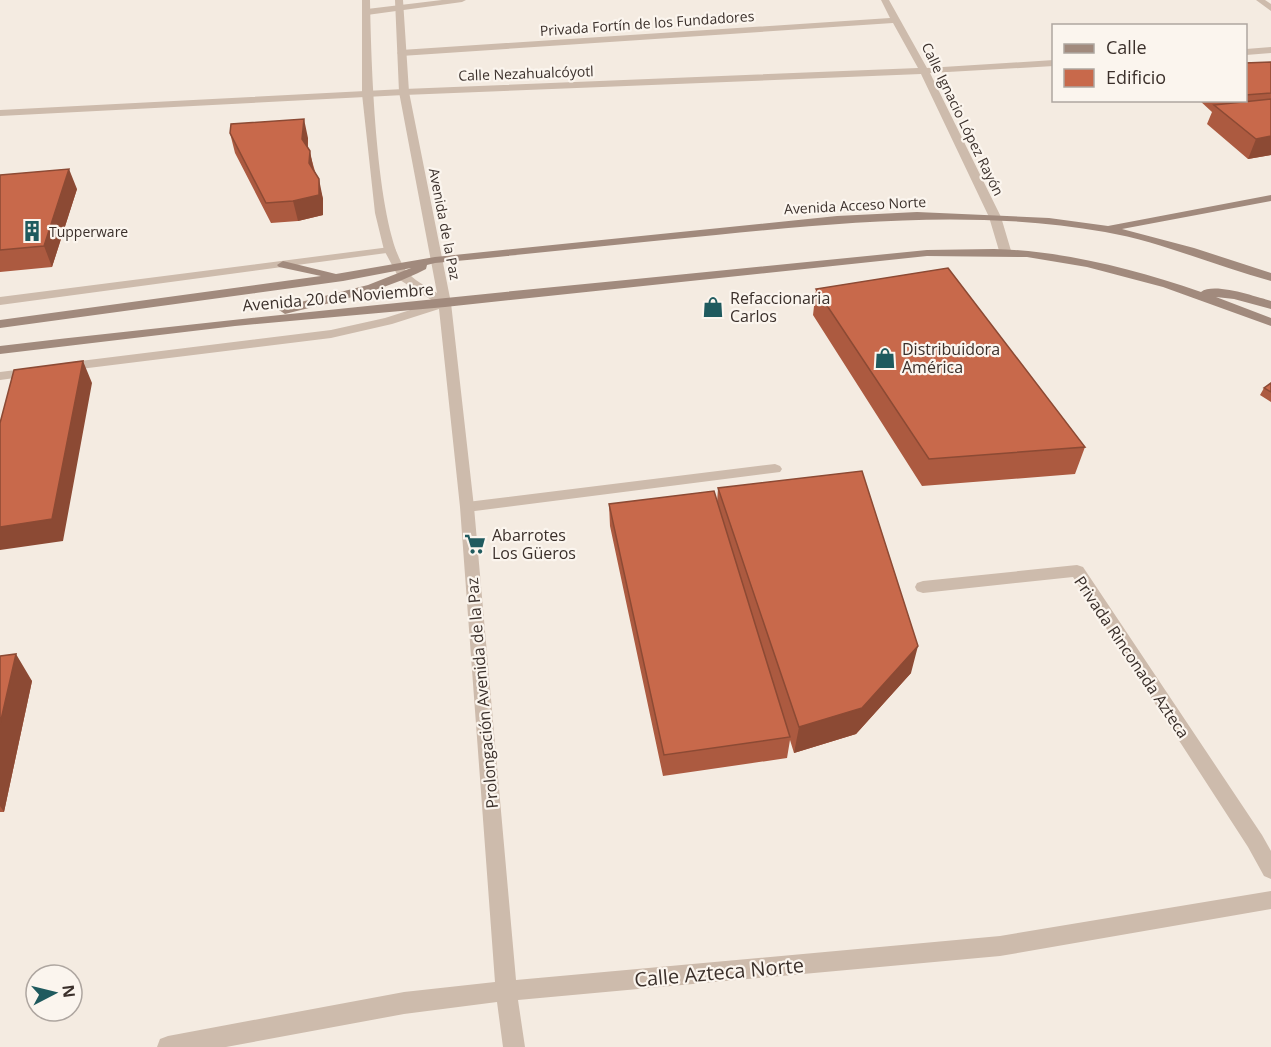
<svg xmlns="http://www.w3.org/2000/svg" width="1271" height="1047" font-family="'Open Sans',sans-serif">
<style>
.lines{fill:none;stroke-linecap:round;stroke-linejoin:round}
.service{fill:#cdbbac;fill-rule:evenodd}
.minor{fill:#cdbbac;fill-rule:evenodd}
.tertiary{fill:#cdbbac;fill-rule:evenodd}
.secondary{fill:#a18a7d;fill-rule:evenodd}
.wall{fill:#ac5a40}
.shaded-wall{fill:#8c4a34}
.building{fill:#c8694b;stroke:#8c4a34;stroke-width:1.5}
.labels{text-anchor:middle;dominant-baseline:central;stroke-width:4.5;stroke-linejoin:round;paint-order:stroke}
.far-street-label{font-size:14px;fill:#3b302b;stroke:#fbf5ee}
.far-poi-label{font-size:14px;fill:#3b302b;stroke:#fbf5ee;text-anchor:start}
.street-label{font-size:16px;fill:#3b302b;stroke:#fbf5ee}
.poi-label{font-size:16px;fill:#3b302b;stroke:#fbf5ee;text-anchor:start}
.near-street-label{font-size:20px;fill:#3b302b;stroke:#fbf5ee}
</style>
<rect width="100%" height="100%" fill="#f4ebe1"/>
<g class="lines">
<path class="service" d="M442 0H466L462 2 367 15 363 12 367 9Z
M775 464 780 466 782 469 780 472 467 512 460 507 467 502Z"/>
<path class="minor" d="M881 0H889L927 68 1054 60V66L930 73 1001 217 1012 254 1010 256H1002L1000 254 989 217 921 74 404 95 0 116V110L404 89 918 68 893 23 401 56 397 53 401 50 890 18Z
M1256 0H1265L1271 4V11Z
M1271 47V53L1246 55V49Z
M390 247 396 250 394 252 0 305V297Z
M445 299 451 303 474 507 516 980 1000 936 1271 891V909L1000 956 518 1000 525 1047H503L497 1002 404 1014 226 1047H157L160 1039 168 1036 404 992 495 982 460 507 439 309 392 324 331 338 64 371 58 367 64 363 331 330 385 318Z
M32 368 39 372 37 375 0 380V372Z
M1077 565 1083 567 1262 835 1271 851V879L1264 876 1248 847 1073 577 923 593 917 591 915 587 917 583 923 581Z"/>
<path class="tertiary" d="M362 0H370C371 52 375 242 410 275 417 282 428 287 437 293L399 92 395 0H403L409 92 451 303 449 306H441L400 280 384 250 375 213 362 94Z"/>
<path class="secondary" d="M1271 195V201L1122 229 1194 248 1271 273V281C1215 266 1162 242 1105 232 976 209 845 222 716 235 622 244 529 254 435 263L427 265 426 269C381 292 333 302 285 314L279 310 281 307 368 285 411 268 343 281 0 328V320L321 276 279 267 277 265 283 261 336 274 435 257 837 216 917 212 1049 218 1108 226Z
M994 249C1065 251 1134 269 1201 292 1214 282 1256 297 1271 301V309L1234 299 1216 297 1271 318V326L1163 287 1087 267 1027 257 927 256 445 307 235 326 0 354V346C308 310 618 281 927 250Z"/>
</g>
<path class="wall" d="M1271 62V155L1248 159 1207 124 1212 112 1199 100H1245V63Z
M230 133 308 138V147L323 199V215L298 221 271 223 235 153Z
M0 175 77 189 52 267 0 272Z
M816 289 1085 447 1075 474 922 486 813 315Z
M1271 383V402L1260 395 1264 388Z
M718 488 911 673 856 734 794 753 790 740 787 758 663 776 610 526 609 504 717 503Z
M0 656 32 681 4 812H0Z"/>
<path class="shaded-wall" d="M304 119 308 138 307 158 302 139Z
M1271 136V155L1248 159 1256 139Z
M310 151 314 171 309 163Z
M69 169 77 189 52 267 44 246Z
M319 179 323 199V215L298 221 293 201Z
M83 361 92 383 63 541 0 550V527Z
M918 646 911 673 856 734 794 753 799 727Z
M16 654 32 681 4 812 0 806V724Z"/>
<path class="building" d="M1271 62V93L1245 95V63Z
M1271 99V136L1256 139 1214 105Z
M304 119 302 139 310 151 309 163 319 179V195L293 201 266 203 230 133 231 124Z
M69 169 44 246 0 250V175Z
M948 268 1085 447 929 459 816 289Z
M83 361 52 519 0 527V423L14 370Z
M1271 383V392L1264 388Z
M862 471 918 646 862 708 799 727 718 488Z
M714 491 790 737 664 755 609 504Z
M16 654 0 724V656Z"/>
<defs>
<symbol id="building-bare" viewBox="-9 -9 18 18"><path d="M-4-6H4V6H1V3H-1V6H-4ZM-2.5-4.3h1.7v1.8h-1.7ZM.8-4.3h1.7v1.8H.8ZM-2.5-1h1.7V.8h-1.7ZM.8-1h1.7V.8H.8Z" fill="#1f5a5e" stroke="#fbf5ee" stroke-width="2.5" paint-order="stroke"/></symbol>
<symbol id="shop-bare" viewBox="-9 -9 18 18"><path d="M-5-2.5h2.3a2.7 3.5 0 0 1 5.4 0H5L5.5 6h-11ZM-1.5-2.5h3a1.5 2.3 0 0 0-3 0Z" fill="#1f5a5e" stroke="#fbf5ee" stroke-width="2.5" paint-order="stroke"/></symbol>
<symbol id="supermarket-bare" viewBox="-9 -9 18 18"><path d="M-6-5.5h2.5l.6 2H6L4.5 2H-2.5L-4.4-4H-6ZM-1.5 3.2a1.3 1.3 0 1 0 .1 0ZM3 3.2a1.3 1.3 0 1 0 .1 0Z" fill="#1f5a5e" stroke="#fbf5ee" stroke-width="2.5" paint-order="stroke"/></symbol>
</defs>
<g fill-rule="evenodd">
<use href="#building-bare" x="17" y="216" width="30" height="30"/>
<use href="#shop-bare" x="698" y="292" width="30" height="30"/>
<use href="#shop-bare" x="870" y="343" width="30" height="30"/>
<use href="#supermarket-bare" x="460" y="529" width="30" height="30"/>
</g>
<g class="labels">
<g class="far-street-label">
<text transform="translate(647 23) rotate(-4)">Privada Fortín de los Fundadores</text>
<text transform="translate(526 73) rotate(-2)">Calle Nezahualcóyotl</text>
<text transform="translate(963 119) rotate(64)">Calle Ignacio López Rayón</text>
<text transform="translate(855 205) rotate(-3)">Avenida Acceso Norte</text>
<text transform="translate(445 224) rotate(79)">Avenida de la Paz</text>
</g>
<g class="far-poi-label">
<text x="49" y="231">Tupperware</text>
</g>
<g class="street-label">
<text transform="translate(338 297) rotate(-5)">Avenida 20 de Noviembre</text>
<text transform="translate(1132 657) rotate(56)">Privada Rinconada Azteca</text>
<text transform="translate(482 693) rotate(-95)">Prolongación Avenida de la Paz</text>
</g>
<g class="poi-label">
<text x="730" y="298">Refaccionaria<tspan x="730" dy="18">Carlos</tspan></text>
<text x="902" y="349">Distribuidora<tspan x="902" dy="18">América</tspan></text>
<text x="492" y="535">Abarrotes<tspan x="492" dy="18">Los Güeros</tspan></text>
</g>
<g class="near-street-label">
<text transform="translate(719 972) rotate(-5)">Calle Azteca Norte</text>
</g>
</g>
<rect x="1052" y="24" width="195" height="78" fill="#fbf5ee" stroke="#aea6a0" stroke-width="1.5"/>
<rect x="1064" y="44" width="30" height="9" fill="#a18a7d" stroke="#aea6a0" stroke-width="1.5"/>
<text x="1106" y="54" font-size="18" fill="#3b302b">Calle</text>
<rect x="1064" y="69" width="30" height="18" fill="#c8694b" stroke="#aea6a0" stroke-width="1.5"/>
<text x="1106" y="84" font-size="18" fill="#3b302b">Edificio</text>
<g transform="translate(54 993) rotate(83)"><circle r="28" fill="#fbf5ee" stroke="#aea6a0" stroke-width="1.5"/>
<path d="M0-4.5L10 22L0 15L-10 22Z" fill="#1f5a5e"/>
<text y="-9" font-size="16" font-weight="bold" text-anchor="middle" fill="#3b302b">N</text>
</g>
</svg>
